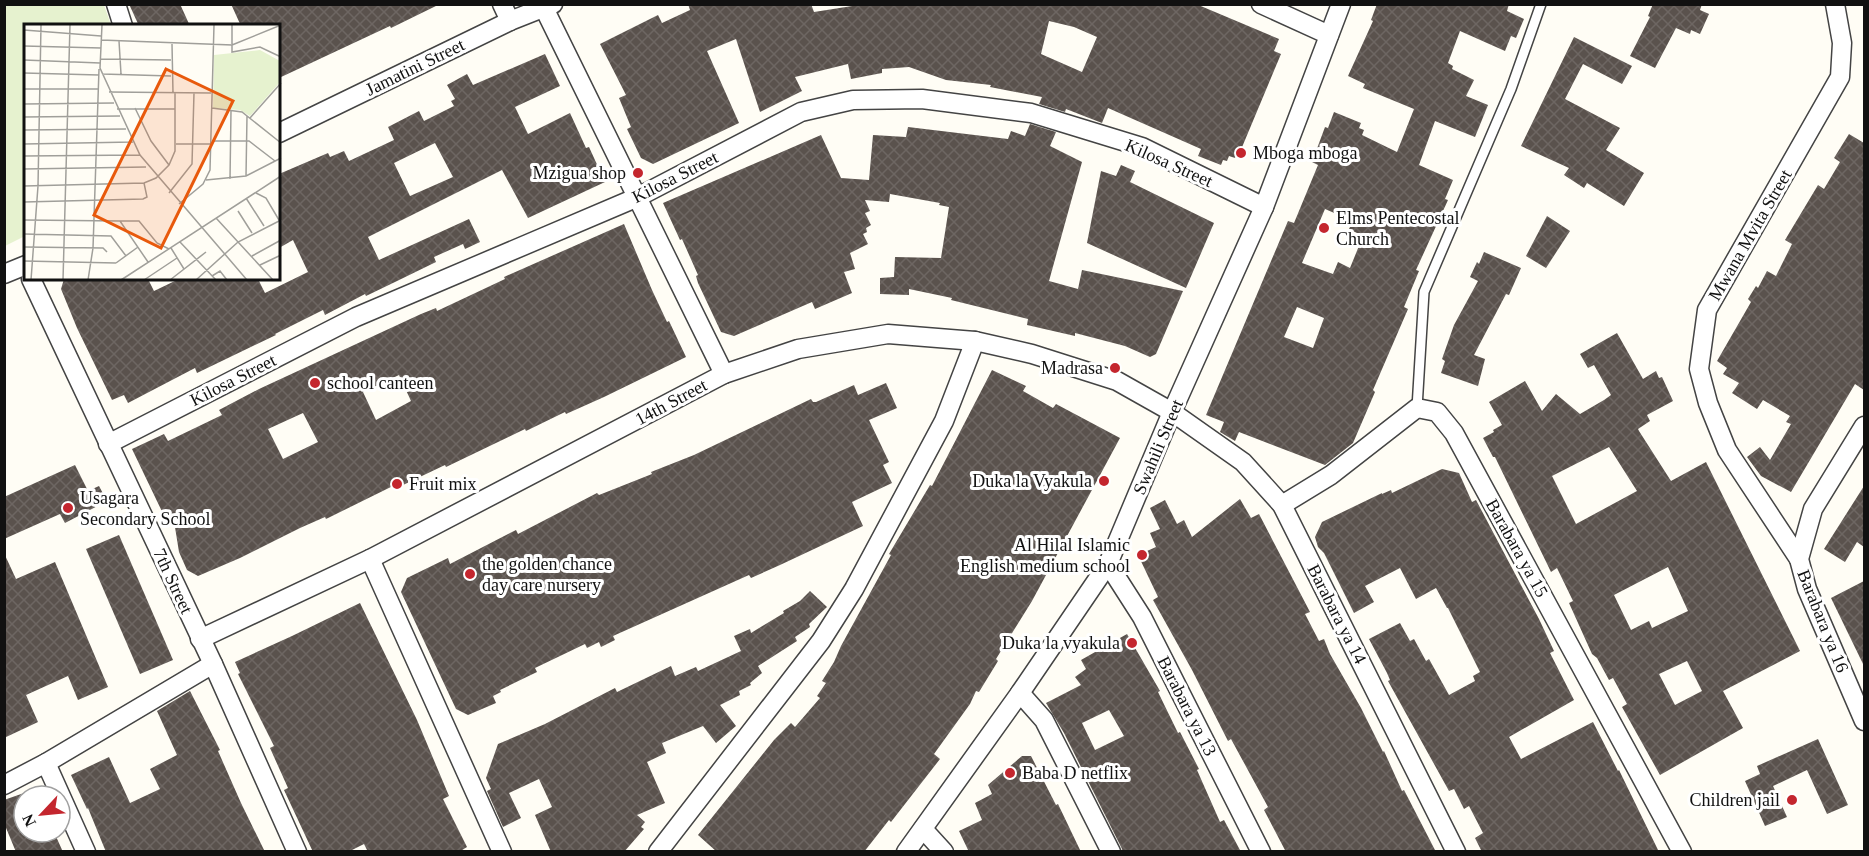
<svg xmlns="http://www.w3.org/2000/svg" width="1869" height="856" viewBox="0 0 1869 856" font-family="Georgia,serif">
  <defs>
    <pattern id="building-cross-hatch" width="8" height="8" patternUnits="userSpaceOnUse" patternTransform="scale(1.5)"><rect width="8" height="8" fill="#5a524d"/><path d="M0 0l8 8M0 8l8-8" fill="none" stroke="#6d6662"/></pattern>
  </defs>
  <rect width="100%" height="100%" fill="#fffdf5"/>
  <polygon fill="#e6f2cf" points="5,4 104,5 111,25 26,26 25,236 5,246"/>
  <g fill="url(#building-cross-hatch)" fill-rule="evenodd">
    <polygon points="129,4 180,4 190,26 139,26"/>
    <polygon points="231,4 440,4 391,28 390,26 279,78 279,26 241,26"/>
    <path d="M688,4H811L814,12L865,4H1196L1279,39L1274,51L1281,54L1240,152L1237,151L1235,158L1229,156L1227,161L1223,160L1221,165L1198,156L1201,149L1108,108L1102,123L1066,109L1065,112L1039,104L1042,97L990,87L991,85L946,80L909,67L882,69V73L851,79L848,64L795,77L802,91L760,112L736,39L707,51L739,123L653,164L641,158L627,129L631,127L619,98L626,95L600,44L658,15L662,23L690,10ZM1049,21L1074,27L1097,37L1082,72L1041,54Z"/>
    <path d="M1377,4H1509L1507,11L1524,19L1516,38L1511,36L1505,51L1460,31L1448,63L1453,66L1452,69L1474,80L1466,96L1488,105L1475,137L1435,121L1419,165L1453,180L1445,199L1448,200L1416,270L1419,271L1404,307L1408,309L1373,390L1375,392L1353,443L1325,465L1239,432L1235,441L1220,432L1224,422L1206,415L1288,221L1294,223L1318,165L1312,162L1325,127L1328,128L1334,112L1361,123L1359,128L1364,130L1362,135L1397,152L1414,109L1363,88L1365,84L1348,76L1373,21L1371,20ZM1325,209L1353,221L1349,229L1363,236L1350,268L1338,262L1333,274L1302,263ZM1297,307L1324,318L1313,348L1284,337Z"/>
    <polygon points="1653,4 1702,4 1700,10 1709,14 1700,34 1691,30 1690,34 1676,28 1655,68 1630,56 1650,17 1648,16"/>
    <polygon points="1574,37 1632,66 1622,84 1583,64 1565,99 1620,128 1606,150 1644,173 1624,206 1587,183 1584,188 1564,175 1569,168 1521,146"/>
    <path d="M545,54L560,86L515,107L528,134L570,113L586,148L589,147L605,182L528,218L502,170L368,237L379,260L469,219L480,242L465,249L463,244L434,257L436,262L395,282L366,296L365,294L325,315L323,310L275,334L276,335L197,373L195,368L128,403L124,395L112,400L77,328L61,289L64,279H148L154,291L179,279H258L265,293L308,272L293,240L279,248V174L328,153L330,157L344,151L349,161L394,140L388,127L419,111L424,121L454,106L451,101L455,99L447,85L467,74L473,85ZM435,143L453,177L410,196L394,163Z"/>
    <polygon points="1030,124 1056,132 1050,146 1082,162 1049,281 1078,289 1082,270 1183,291 1156,354 1150,357 1125,346 1075,333 1075,336 1027,325 1028,319 951,300 952,298 909,289 909,295 880,294 880,278 894,277 895,257 941,258 949,207 939,205 940,203 890,194 889,202 865,200 870,211 865,213 871,225 866,228 867,232 863,234 868,244 850,253 855,269 844,272 852,293 815,309 812,302 734,336 721,332 698,283 696,276 698,275 682,239 680,240 663,203 821,135 841,178 869,180 873,135 906,137 908,127 1008,139 1011,131 1025,136"/>
    <polygon points="1849,134 1864,143 1864,390 1855,384 1791,492 1761,476 1747,457 1760,447 1770,460 1791,424 1786,422 1790,416 1763,400 1757,409 1732,393 1739,383 1723,374 1727,368 1717,361 1751,302 1748,299 1756,286 1758,288 1767,271 1776,276 1792,244 1785,240 1818,185 1824,189 1840,162 1834,158"/>
    <polygon points="1121,165 1135,171 1130,182 1214,223 1186,288 1087,243 1101,171 1116,176"/>
    <polygon points="1547,216 1570,231 1546,268 1526,256"/>
    <path d="M624,224L652,290L667,322L669,321L686,357L604,397L566,414L565,412L526,431L525,429L446,467L445,465L403,485L401,482L326,519L325,517L300,528L240,558L198,576L187,570L179,552L174,521L168,524L132,449L164,434L168,441L222,415L219,410L259,389L421,314L436,308L437,311L505,279L504,277ZM399,375L411,401L376,420L363,392ZM303,413L318,442L283,459L268,429Z"/>
    <polygon points="1484,252 1521,268 1509,295 1506,294 1474,355 1485,359 1478,386 1441,373 1445,361 1442,359 1454,325 1478,281 1470,277 1477,262 1479,264"/>
    <path d="M1617,333L1643,379L1656,371L1659,378L1662,377L1673,401L1647,415L1650,421L1638,429L1639,431L1671,481L1706,462L1800,651L1723,691L1743,728L1660,775L1622,707L1627,704L1613,678L1609,680L1597,658L1592,654L1569,603L1573,601L1557,568L1551,572L1495,457H1493L1483,438L1494,432L1493,430L1502,425L1489,402L1525,381L1542,411L1556,394L1580,414L1604,400L1611,395L1594,365L1588,368L1580,354ZM1609,447L1637,491L1576,524L1552,476ZM1668,567L1688,611L1652,628L1649,621L1631,630L1614,595ZM1687,661L1702,691L1675,705L1659,674Z"/>
    <polygon points="992,370 1026,386 1023,391 1053,408 1056,404 1120,438 1032,601 996,659 998,661 979,692 976,691 970,704 934,754 940,759 891,822 889,820 864,852 717,852 698,835 774,740 791,723 795,727 820,698 817,696 826,683 822,681 834,662 841,646 891,555 889,554 930,485 932,486"/>
    <polygon points="886,383 897,408 869,420 889,462 883,465 892,483 852,502 863,526 780,565 751,578 749,575 613,636 615,640 601,647 599,642 587,648 585,644 535,668 537,672 500,690 501,692 493,696 496,703 468,715 456,709 401,592 407,578 448,558 450,564 516,530 518,534 597,493 599,495 652,474 651,472 694,455 811,399 813,402 816,402 854,385 858,395"/>
    <polygon points="75,465 88,491 99,486 107,501 65,523 60,514 4,539 4,497"/>
    <polygon points="1442,469 1459,473 1472,502 1476,500 1539,619 1554,651 1550,653 1574,700 1509,737 1521,759 1593,722 1618,771 1619,770 1659,852 1482,852 1475,838 1483,833 1469,806 1464,809 1454,789 1449,791 1388,681 1390,680 1387,673 1369,639 1400,623 1410,641 1414,639 1426,661 1429,659 1449,695 1475,681 1473,676 1480,672 1448,608 1447,608 1436,588 1416,599 1400,568 1365,586 1374,602 1354,613 1324,553 1318,547 1315,537 1322,522 1382,493 1382,494 1391,490 1392,493"/>
    <polygon points="1864,486 1864,547 1857,542 1845,562 1824,549"/>
    <polygon points="1240,499 1251,518 1259,514 1310,612 1305,614 1319,641 1324,639 1330,654 1361,708 1383,752 1384,751 1402,791 1404,790 1436,852 1286,852 1264,810 1268,807 1231,739 1228,741 1192,670 1153,600 1158,597 1138,555 1156,547 1150,533 1160,529 1150,508 1165,500 1177,524 1184,520 1192,537"/>
    <polygon points="119,535 173,660 140,674 86,549"/>
    <polygon points="4,553 16,579 55,562 108,687 78,700 68,676 26,695 38,722 4,738"/>
    <polygon points="1864,581 1864,666 1831,598"/>
    <polygon points="810,591 827,607 809,624 810,627 795,637 797,641 758,666 762,673 750,683 751,685 739,691 740,695 720,705 736,726 716,743 703,726 662,743 666,753 647,762 665,803 637,815 645,822 641,827 644,829 624,852 551,852 535,815 552,807 539,779 509,793 521,818 503,827 487,791 491,789 486,778 498,744 545,724 615,688 617,692 671,666 675,676 696,667 698,671 741,651 734,636 750,629 751,633 784,613 783,611 800,601"/>
    <polygon points="360,603 417,720 449,796 443,799 467,847 459,852 368,852 364,844 348,852 313,852 284,790 288,788 270,748 274,746 238,674 240,673 235,662 292,636"/>
    <path d="M1127,634L1160,691L1158,692L1178,733L1180,732L1199,769L1197,770L1220,822L1224,820L1241,852H1123L1122,849L1064,733L1046,703L1081,685L1075,677L1086,669L1081,660ZM1109,710L1124,736L1095,750L1082,723Z"/>
    <polygon points="190,691 220,750 218,751 241,803 265,852 106,852 88,808 87,809 71,775 109,757 130,803 160,789 150,769 177,755 157,711"/>
    <polygon points="1818,739 1848,805 1827,814 1807,770 1773,786 1787,817 1765,826 1745,781 1760,774 1757,766"/>
    <polygon points="1022,756 1031,756 1056,805 1058,804 1081,852 969,852 959,831 982,820 975,803 992,794 988,785"/>
    <polygon points="24,793 24,832 54,832 63,852 16,852 4,823 4,800"/>
  </g>
  <g fill="none" stroke-linecap="round" stroke-linejoin="round">
    <defs>
      <polyline id="lane" points="1417,408 1424,292 1511,89 1541,4"/>
      <g id="street">
        <polyline points="116,4 123,26"/>
        <polyline points="502,4 510,21"/>
        <polyline points="1261,4 1329,35"/>
        <polyline points="544,8 724,374"/>
        <polyline points="279,133 510,21 553,4"/>
        <polyline points="4,274 26,265"/>
        <polyline points="31,279 213,664 297,852"/>
        <polyline points="1864,426 1813,509 1799,559 1807,589 1864,721"/>
        <polyline points="108,444 356,317 638,197 801,112 853,100 922,99 1031,113 1142,147 1264,207"/>
        <polyline points="1282,505 1331,475 1417,408 1437,412 1454,433 1682,852"/>
        <polyline points="370,559 502,852"/>
        <polyline points="1799,559 1727,450 1708,403 1699,369 1707,310 1840,77 1842,43 1835,4"/>
        <polyline points="1108,564 1142,617 1261,852"/>
        <polyline points="200,639 370,559 724,374 798,349 888,334 975,341 1032,354 1117,381 1172,412 1243,462 1282,505 1456,852"/>
        <polyline points="1020,693 1044,720 1111,852"/>
        <polyline points="46,763 86,852"/>
        <polyline points="4,785 46,763 213,664"/>
        <polyline points="923,829 944,852"/>
        <polyline points="658,852 821,641 854,589 944,421 975,341"/>
        <polyline points="906,852 1020,693 1108,564 1172,412 1264,207 1341,4"/>
      </g>
    </defs>
    <use href="#lane" stroke="#444" stroke-width="12"/>
    <use href="#street" stroke="#444" stroke-width="21"/>
    <use href="#lane" stroke="#fff" stroke-width="9"/>
    <use href="#street" stroke="#fff" stroke-width="18"/>
  </g>
  <g fill="#c4262e" stroke="#fff" stroke-width="2">
    <circle cx="1241" cy="153" r="6"/>
    <circle cx="638" cy="173" r="6"/>
    <circle cx="1324" cy="228" r="6"/>
    <circle cx="1115" cy="368" r="6"/>
    <circle cx="315" cy="383" r="6"/>
    <circle cx="1104" cy="481" r="6"/>
    <circle cx="397" cy="484" r="6"/>
    <circle cx="68" cy="508" r="6"/>
    <circle cx="1142" cy="555" r="6"/>
    <circle cx="470" cy="574" r="6"/>
    <circle cx="1132" cy="643" r="6"/>
    <circle cx="1010" cy="773" r="6"/>
    <circle cx="1792" cy="800" r="6"/>
  </g>
  <g text-anchor="middle" stroke-width="6" stroke-linejoin="round" paint-order="stroke">
    <g font-size="18" fill="#111" stroke="#fff">
      <text transform="translate(415 67) rotate(-26)" y="6">Jamatini Street</text>
      <text transform="translate(1169 163) rotate(24)" y="6">Kilosa Street</text>
      <text transform="translate(675 177) rotate(-27)" y="6">Kilosa Street</text>
      <text transform="translate(1750 235) rotate(-60)" y="6">Mwana Mvita Street</text>
      <text transform="translate(233 380) rotate(-27)" y="6">Kilosa Street</text>
      <text transform="translate(671 402) rotate(-28)" y="6">14th Street</text>
      <text transform="translate(1158 447) rotate(-67)" y="6">Swahili Street</text>
      <text transform="translate(1517 548) rotate(61)" y="6">Barabara ya 15</text>
      <text transform="translate(173 581) rotate(65)" y="6">7th Street</text>
      <text transform="translate(1337 614) rotate(63)" y="6">Barabara ya 14</text>
      <text transform="translate(1823 621) rotate(68)" y="6">Barabara ya 16</text>
      <text transform="translate(1187 706) rotate(63)" y="6">Barabara ya 13</text>
    </g>
    <g font-size="18" fill="#111" stroke="#fff" text-anchor="start">
      <text x="1253" y="159">Mboga mboga</text>
      <text x="626" y="179" text-anchor="end">Mzigua shop</text>
      <text x="1336" y="224">Elms Pentecostal<tspan x="1336" dy="21">Church</tspan></text>
      <text x="1103" y="374" text-anchor="end">Madrasa</text>
      <text x="327" y="389">school canteen</text>
      <text x="1092" y="487" text-anchor="end">Duka la Vyakula</text>
      <text x="409" y="490">Fruit mix</text>
      <text x="80" y="504">Usagara<tspan x="80" dy="21">Secondary School</tspan></text>
      <text x="1130" y="551" text-anchor="end">Al Hilal Islamic<tspan x="1130" dy="21">English medium school</tspan></text>
      <text x="482" y="570">the golden chance<tspan x="482" dy="21">day care nursery</tspan></text>
      <text x="1120" y="649" text-anchor="end">Duka la vyakula</text>
      <text x="1022" y="779">Baba D netflix</text>
      <text x="1780" y="806" text-anchor="end">Children jail</text>
    </g>
  </g>
  <g transform="translate(24 24)">
    <rect width="256" height="256" fill="#fffdf5"/>
    <path d="M236,26L256,37V58L226,92L216,86L189,84L190,31Z" fill="#e6f2cf"/>
    <path fill="none" stroke="#a09f9a" stroke-width="1.5" d="M78,1L76,44L116,131L223,256M208,1V20M0,6L77,12M77,16L208,21V28L236,23L257,33M95,17L97,50M148,20L149,69M208,21L257,1M0,22L77,24M77,35L147,36M0,36L76,39M0,49L75,51M78,50L147,52M0,65H74M85,68L187,69M0,80L90,79M111,84L127,117L145,141M188,84L218,88L257,119M93,85H151M0,93L96,92M226,94L257,59M0,106L102,105M188,117H225L251,137M0,120L109,118M152,120H188M0,132L116,131M0,145L122,143M222,152L223,92M206,155L207,87M182,156L222,152L257,134M0,162L120,159L132,154L145,141L151,127V69M145,169L168,140L170,69M232,169L242,174L255,196M222,174L240,202M0,178L119,175L123,173L120,159M155,180L179,160L186,146L190,1M214,187L228,209M192,194L249,256M0,196L96,197L124,238M96,197H115L133,219L145,225M0,210L87,212L102,232M156,218L192,256M0,223L79,224L83,228M147,224L160,245M228,232L257,216M0,237L92,239M92,239L114,223M236,241L257,231M188,252L196,247L203,256M7,256L14,162L17,1M39,256L46,1M64,256L69,224L75,45M97,256L257,152M120,256L153,234M146,256L182,228M172,256L214,218L257,196"/>
    <path fill="#e8590c" fill-opacity="0.15" stroke="#e8590c" stroke-width="3" d="M142,45L209,77L137,224L70,191Z"/>
    <rect width="256" height="256" fill="none" stroke="#111" stroke-width="3"/>
  </g>
  <rect width="1869" height="856" fill="none" stroke="#111111" stroke-width="12"/>
  <g transform="translate(42 814) rotate(244)"><circle r="28" fill="#ffffff" stroke="#a0a0a0" stroke-width="1.5"/>
  <path d="M0-4.5L10 22L0 15L-10 22Z" fill="#c4262e"/>
  <text y="-9" font-size="16" font-weight="bold" text-anchor="middle" fill="#111111">N</text>
  </g>
</svg>
